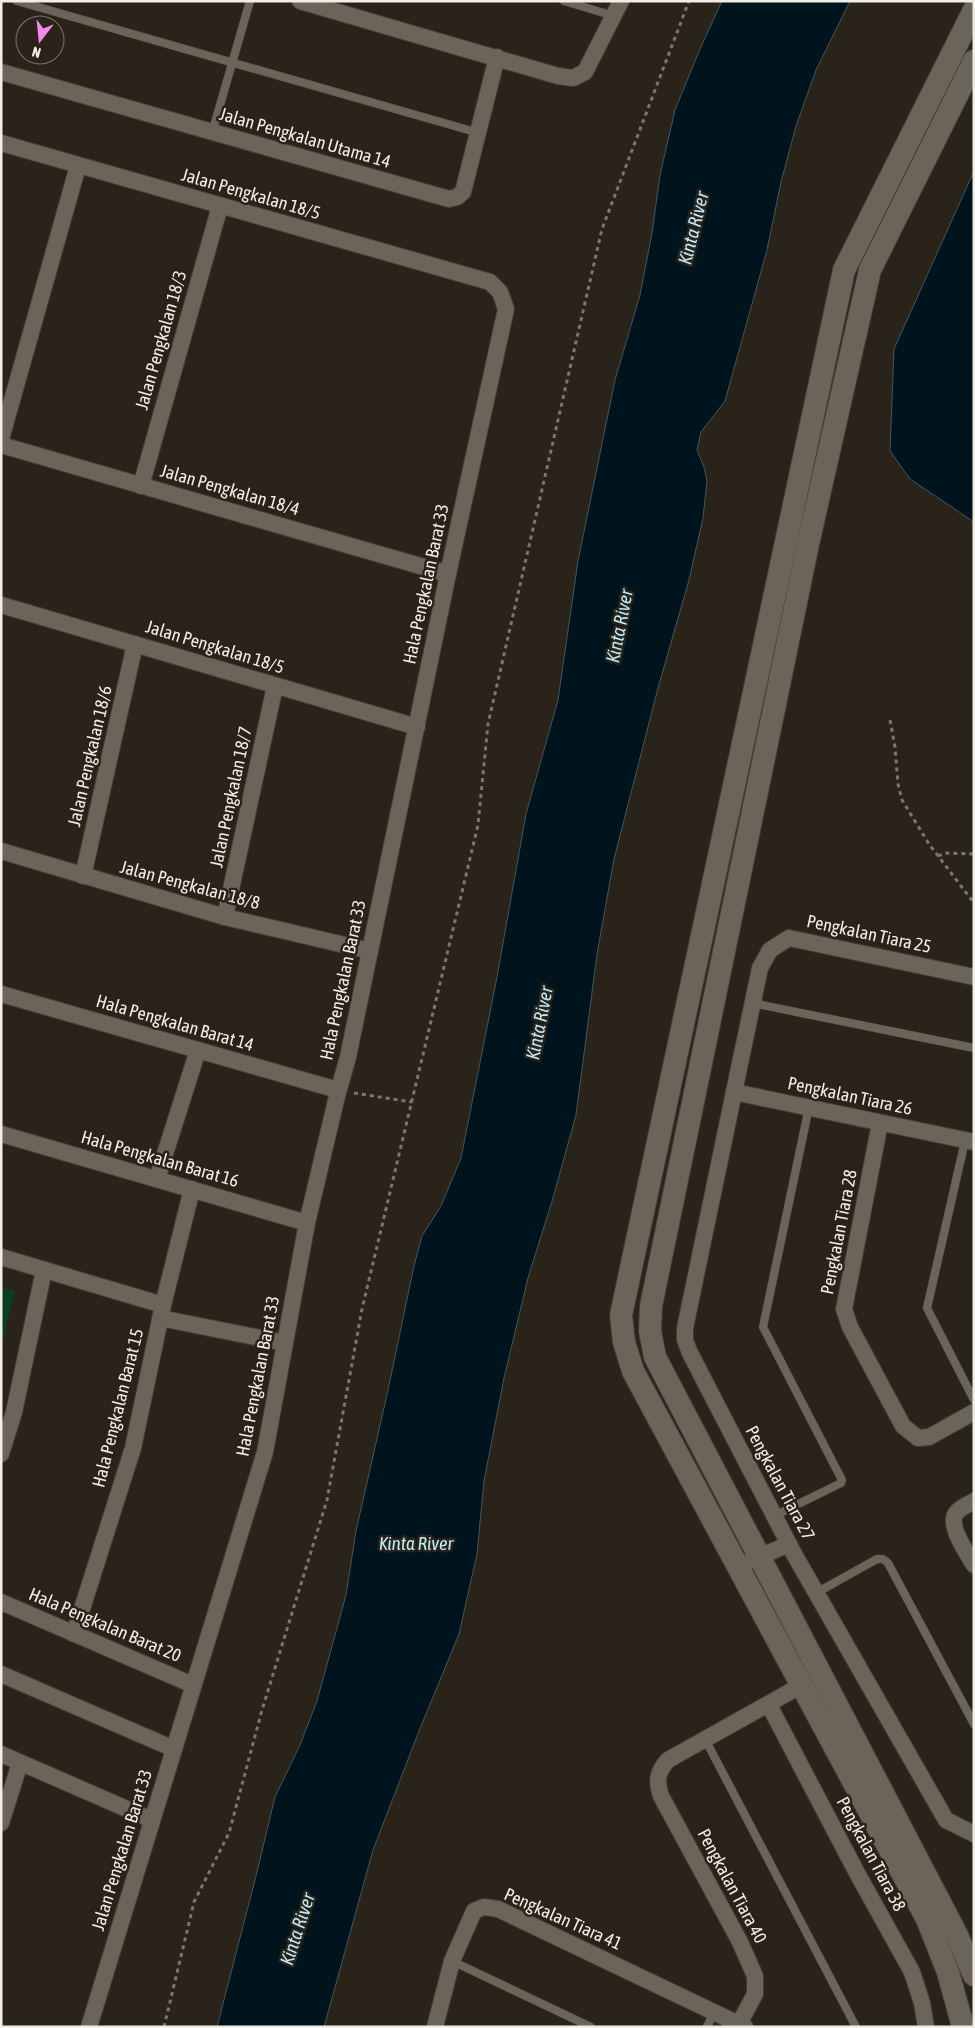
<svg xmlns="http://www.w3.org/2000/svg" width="975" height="2028" viewBox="0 0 975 2028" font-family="'Asap Condensed',sans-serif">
  <rect width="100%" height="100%" fill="#292319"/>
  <polygon fill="#093f1f" points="1,1287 15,1291 1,1348"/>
  <g fill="#00141e" stroke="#48555a">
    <polygon points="722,1 850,1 816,70 796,126 781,182 767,250 725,401 701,432 697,450 704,467 707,481 703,518 689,580 658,688 614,859 597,954 576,1115 553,1198 528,1278 504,1378 484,1481 477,1554 459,1634 419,1731 373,1850 324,2027 217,2027 256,1876 275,1797 300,1745 317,1701 346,1595 356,1531 388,1390 414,1266 422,1236 441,1206 461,1158 497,977 526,814 558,700 578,561 615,380 640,295 652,233 660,175 675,110 700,49"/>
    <polygon points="974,171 974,522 910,479 890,451 894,349"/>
  </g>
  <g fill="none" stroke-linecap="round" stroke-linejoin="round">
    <defs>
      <g id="lane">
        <polyline points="17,1 479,133"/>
        <polyline points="564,1 614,16"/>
        <polyline points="212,133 250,1"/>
        <polyline points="752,1003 974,1048"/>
        <polyline points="965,1141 927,1308 974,1400"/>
        <polyline points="774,1516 841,1483 842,1480 763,1327 809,1107"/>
        <polyline points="816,1593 877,1559 883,1559 888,1563 974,1724"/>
        <polyline points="705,1739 856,2027"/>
        <polyline points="452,1961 591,2027"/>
        <polyline points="707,2027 714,2012"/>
      </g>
      <g id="street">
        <polyline points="300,1 558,76 573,78 585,72 621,1"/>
        <polyline points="1,72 449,199 457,197 463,192 497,57"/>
        <polyline points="1,143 490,282 500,292 506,309 448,574 348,1057 337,1096 307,1223 265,1452 89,2027"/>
        <polyline points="1,439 78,166"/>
        <polyline points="1,445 448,574"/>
        <polyline points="141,486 220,206"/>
        <polyline points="1,605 417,727"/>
        <polyline points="1,851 225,917 370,951"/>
        <polyline points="83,876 135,644"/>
        <polyline points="225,917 275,686"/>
        <polyline points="1,994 338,1090"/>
        <polyline points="734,1092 760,968 770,950 789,938 974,977"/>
        <polyline points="880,1123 844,1309 850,1327 903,1426 918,1438 929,1437 974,1412"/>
        <polyline points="1,1134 307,1223"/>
        <polyline points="974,1142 734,1092 685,1328 685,1340 690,1353 794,1554 946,1820 974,1834"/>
        <polyline points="157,1179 198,1050"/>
        <polyline points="1,1257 163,1305"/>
        <polyline points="160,1318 285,1343"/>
        <polyline points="1,1454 14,1412 44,1270"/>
        <path d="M974,1501C969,1504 961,1507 957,1512C946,1524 967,1553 974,1565"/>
        <polyline points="750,1561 789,1544"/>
        <polyline points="1,1602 193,1685"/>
        <polyline points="74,1634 133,1448 163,1305 192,1189"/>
        <polyline points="1,1674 174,1749"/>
        <polyline points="769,1705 857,1873 912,1972 922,2003 926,2027"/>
        <polyline points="1,1754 152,1820"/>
        <polyline points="1,1823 20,1763"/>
        <path d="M739,2024L755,1994V1976L740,1942L661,1796C656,1781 657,1772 668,1760L802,1685"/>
        <polyline points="435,2027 452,1961 474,1911 484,1907 498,1909 745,2027"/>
      </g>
      <g id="secondary">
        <polyline points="974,61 870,270 808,544 651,1306 650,1331 655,1357 956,1933 974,1975"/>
        <polyline points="963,2027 948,1972 927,1919 633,1371 624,1342 621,1315 844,270 974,10"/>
      </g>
    </defs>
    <use href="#lane" stroke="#423e37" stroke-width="9"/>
    <use href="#street" stroke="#423e37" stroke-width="18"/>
    <use href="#secondary" stroke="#423e37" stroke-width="24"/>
    <g stroke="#7b766e" stroke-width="3" stroke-dasharray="4 4" stroke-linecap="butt">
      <polyline points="890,720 895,747 898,784 902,800 929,844 974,903"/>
      <polyline points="938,856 945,853 974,854"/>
      <polyline points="354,1093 412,1102"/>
      <polyline points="164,2027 194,1902 229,1833 262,1710 327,1500 362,1309 478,825 488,724 602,229 689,1"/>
    </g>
    <use href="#lane" stroke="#6a6459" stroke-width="8"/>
    <use href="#street" stroke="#6a6459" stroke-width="16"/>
    <use href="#secondary" stroke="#6a6459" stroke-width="22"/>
  </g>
  <g text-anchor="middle" stroke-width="5" stroke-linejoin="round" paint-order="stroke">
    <g font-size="18" fill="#f1ede7" stroke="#292319">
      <text transform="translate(305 138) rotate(16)" y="6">Jalan Pengkalan Utama 14</text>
      <text transform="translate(251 194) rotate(16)" y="6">Jalan Pengkalan 18/5</text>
      <text transform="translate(161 340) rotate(-74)" y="6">Jalan Pengkalan 18/3</text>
      <text transform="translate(230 490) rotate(16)" y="6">Jalan Pengkalan 18/4</text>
      <text transform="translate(426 584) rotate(-78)" y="6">Hala Pengkalan Barat 33</text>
      <text transform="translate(215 647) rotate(17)" y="6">Jalan Pengkalan 18/5</text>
      <text transform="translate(90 756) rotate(-77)" y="6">Jalan Pengkalan 18/6</text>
      <text transform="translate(231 797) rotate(-78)" y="6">Jalan Pengkalan 18/7</text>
      <text transform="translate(190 885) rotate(15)" y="6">Jalan Pengkalan 18/8</text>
      <text transform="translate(869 934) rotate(12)" y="6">Pengkalan Tiara 25</text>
      <text transform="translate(343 980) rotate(-78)" y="6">Hala Pengkalan Barat 33</text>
      <text transform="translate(175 1023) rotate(16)" y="6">Hala Pengkalan Barat 14</text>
      <text transform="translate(850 1096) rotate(12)" y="6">Pengkalan Tiara 26</text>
      <text transform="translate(160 1159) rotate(16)" y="6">Hala Pengkalan Barat 16</text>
      <text transform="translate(839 1232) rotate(-79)" y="6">Pengkalan Tiara 28</text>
      <text transform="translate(258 1376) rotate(-79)" y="6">Hala Pengkalan Barat 33</text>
      <text transform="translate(118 1408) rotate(-76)" y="6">Hala Pengkalan Barat 15</text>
      <text transform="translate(780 1483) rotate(62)" y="6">Pengkalan Tiara 27</text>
      <text transform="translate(105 1625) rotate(23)" y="6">Hala Pengkalan Barat 20</text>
      <text transform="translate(122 1850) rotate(-73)" y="6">Jalan Pengkalan Barat 33</text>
      <text transform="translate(871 1854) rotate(62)" y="6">Pengkalan Tiara 38</text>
      <text transform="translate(732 1886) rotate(62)" y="6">Pengkalan Tiara 40</text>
      <text transform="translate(563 1919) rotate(24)" y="6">Pengkalan Tiara 41</text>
    </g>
    <g font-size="19" font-style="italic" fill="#bfeafc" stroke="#292319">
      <text transform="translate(693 228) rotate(-76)" y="7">Kinta River</text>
      <text transform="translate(619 626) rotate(-79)" y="7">Kinta River</text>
      <text transform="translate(539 1023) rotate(-79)" y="7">Kinta River</text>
      <text x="416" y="1550">Kinta River</text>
      <text transform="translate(297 1929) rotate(-72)" y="7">Kinta River</text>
    </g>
  </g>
  <rect width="975" height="2028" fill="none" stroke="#f1ede7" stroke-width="5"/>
  <g transform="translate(40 40) rotate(196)"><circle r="24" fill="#292319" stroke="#79746b"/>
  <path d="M0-4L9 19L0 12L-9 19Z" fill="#f689ed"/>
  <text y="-8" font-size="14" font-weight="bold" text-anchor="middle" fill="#f1ede7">N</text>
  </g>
</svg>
